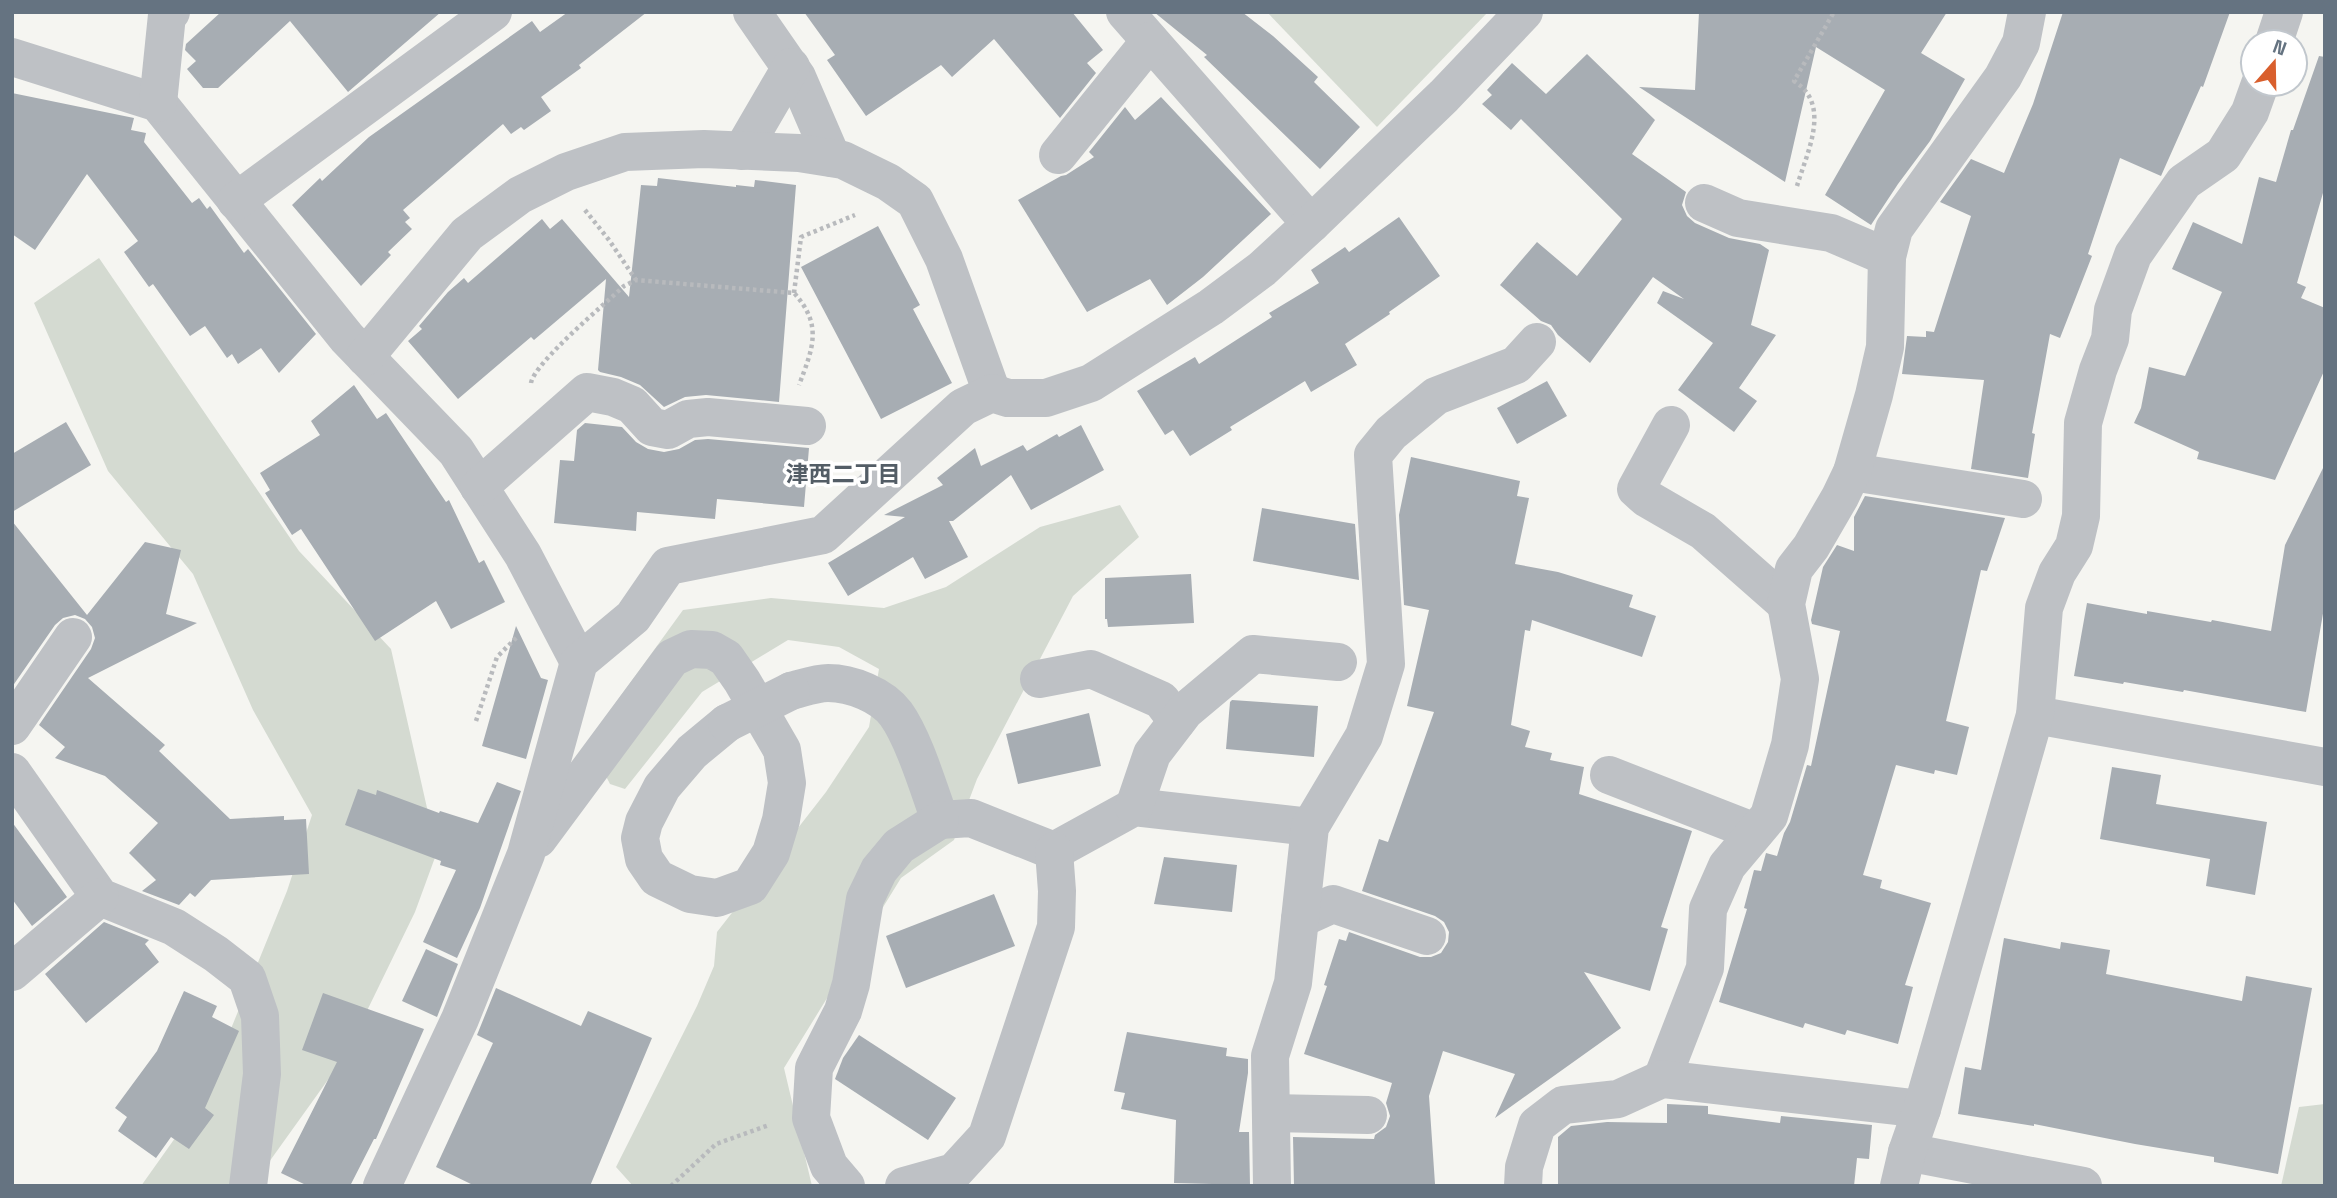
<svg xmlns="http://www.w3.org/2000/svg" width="2337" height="1198" viewBox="0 0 2337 1198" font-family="'Space Grotesk','Noto Sans JP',sans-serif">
  <rect width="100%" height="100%" fill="#f5f5f1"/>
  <g fill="#d4dad1">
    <polygon points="1267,12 1488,12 1377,127"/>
    <polygon points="99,258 299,551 391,649 437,852 415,912 345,1056 259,1176 224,1186 141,1186 202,1100 287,891 312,815 253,710 193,574 108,471 34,303"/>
    <polygon points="1120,505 1139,537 1073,596 977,779 954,840 901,878 784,1068 812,1186 633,1186 616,1167 697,1006 714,966 717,932 826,792 869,727 879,669 839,647 788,640 702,692 625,789 610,784 588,741 683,610 771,598 884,608 946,587 1040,527"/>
    <polygon points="2325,1104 2325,1186 2281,1186 2299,1107"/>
  </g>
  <g fill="#a7adb3">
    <polygon points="221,12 441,12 348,92 290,21 218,88 203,88 187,69 196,61 185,50 186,44"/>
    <polygon points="568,12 647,12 579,65 581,68 541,97 551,111 524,130 521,127 511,134 503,124 403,210 410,218 405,222 412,229 388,252 391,255 361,286 292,205 320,178 322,181 369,137 532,21 540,32"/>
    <polygon points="804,12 1072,12 1103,50 1087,63 1096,73 1060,118 994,39 952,77 941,65 866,116 827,60 835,55"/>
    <polygon points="1154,12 1242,12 1273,36 1318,77 1314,82 1360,127 1320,169 1204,57 1207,55"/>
    <polygon points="1699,12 1947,12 1921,53 1965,79 1930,141 1898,184 1871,225 1825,195 1885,90 1816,47 1785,182 1639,87 1695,90"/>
    <polygon points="2063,12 2230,12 2203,87 2201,86 2161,176 2120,158 2088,254 2092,256 2060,338 2050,334 2032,433 2035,434 2028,478 1971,469 1984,380 1902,374 1907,336 1926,337 1926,331 1934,332 1971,216 1940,202 1971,159 2004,173 2033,104"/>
    <polygon points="1587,54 1655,120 1632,154 1686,192 1682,205 1687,216 1695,223 1729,238 1760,244 1769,250 1751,325 1776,335 1739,388 1757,401 1734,432 1678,390 1713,343 1657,303 1663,291 1684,299 1653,277 1590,363 1558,335 1551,325 1541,321 1500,285 1537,242 1577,276 1622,219 1521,119 1511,130 1482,104 1492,95 1487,90 1512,63 1546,94"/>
    <polygon points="2319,56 2325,57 2325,186 2297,283 2306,287 2301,298 2325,308 2325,369 2275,480 2197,459 2199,452 2134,423 2141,408 2149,367 2185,376 2222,292 2172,269 2193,222 2242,244 2259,177 2276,182 2291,130 2293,130"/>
    <polygon points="12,93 134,118 131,130 146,133 144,142 192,203 199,198 207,209 210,206 244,253 248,249 316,334 279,373 261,348 238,364 232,354 227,358 205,326 190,336 153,284 149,287 124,252 138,241 87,174 35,250 12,234"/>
    <polygon points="1161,97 1271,214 1203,277 1167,305 1150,279 1087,312 1018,200 1061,176 1066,175 1094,157 1089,152 1125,107 1135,120"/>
    <polygon points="658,178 736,187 736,185 754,187 755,180 796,185 779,402 706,395 685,397 664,407 640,385 621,377 600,372 598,370 606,279 534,340 531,337 458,399 408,341 422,329 419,326 448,292 464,278 468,283 542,219 550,229 562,219 629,297 641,185 657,186"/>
    <polygon points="1399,217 1440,276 1389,312 1390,314 1345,344 1357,365 1311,392 1305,381 1230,427 1232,430 1190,456 1173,430 1165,435 1137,391 1195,357 1199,364 1272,317 1269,313 1319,283 1311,270 1345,247 1349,252"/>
    <polygon points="878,226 920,305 913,309 952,383 881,419 801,267"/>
    <polygon points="1547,381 1567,416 1517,444 1497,408"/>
    <polygon points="354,385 377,419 386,413 446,502 449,500 479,563 484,560 505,602 451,629 436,601 375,641 301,529 292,535 265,493 270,490 260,473 320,435 311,421"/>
    <polygon points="66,422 91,465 12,512 12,454"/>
    <polygon points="585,423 622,427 636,442 648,449 664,452 679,449 695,440 708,439 809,448 804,507 717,499 715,519 637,512 636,531 554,523 560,460 574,461 577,430"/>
    <polygon points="1081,425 1104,470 1031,510 1011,475 953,521 949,521 968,557 925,579 913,557 848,596 828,563 905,517 884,515 943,485 937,478 975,448 981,466 1023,445 1027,451 1057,434 1059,437"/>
    <polygon points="1411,457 1520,481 1517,496 1529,498 1515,564 1558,572 1633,595 1629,607 1656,616 1642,657 1532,620 1530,631 1525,630 1511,725 1530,731 1525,747 1552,753 1550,760 1584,767 1579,794 1692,831 1661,927 1668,929 1650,991 1584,972 1621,1028 1495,1118 1515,1074 1443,1051 1429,1096 1435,1184 1294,1186 1293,1137 1374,1139 1375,1135 1386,1127 1390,1116 1386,1103 1392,1083 1304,1054 1327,986 1324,985 1339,939 1346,941 1349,932 1420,957 1431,957 1441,953 1448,942 1449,932 1444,922 1435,916 1362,891 1379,839 1388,842 1434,712 1407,706 1429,610 1404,605 1399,515"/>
    <polygon points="2325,464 2325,602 2306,712 2184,690 2183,692 2124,682 2123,684 2074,676 2087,603 2147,614 2147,611 2211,622 2212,620 2271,631 2285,545"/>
    <polygon points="1865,496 2005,518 1987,571 1981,570 1946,721 1969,727 1957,775 1935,770 1934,774 1896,765 1863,875 1882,880 1880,888 1931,903 1905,985 1913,987 1898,1044 1847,1030 1845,1035 1805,1023 1803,1028 1719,1002 1747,909 1744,908 1754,870 1761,871 1766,853 1777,856 1784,833 1790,822 1807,765 1811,766 1840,631 1812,624 1811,620 1823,567 1837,545 1854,551 1854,517"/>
    <polygon points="1262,508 1355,524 1359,580 1253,561"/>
    <polygon points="12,521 87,615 145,542 181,550 166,614 197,623 88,678 165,745 159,751 230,819 284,816 284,820 306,819 309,874 211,880 195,897 190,893 179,905 142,891 156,880 129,853 158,823 105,776 55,758 65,747 39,725 91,649 95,638 92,627 85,619 75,615 63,618 55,625 12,687"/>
    <polygon points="1191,574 1194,623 1108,627 1107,619 1105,619 1105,578"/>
    <polygon points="516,626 541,678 548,680 526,759 482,746"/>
    <polygon points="1232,700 1318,706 1314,757 1226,749 1230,702"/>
    <polygon points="1089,713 1101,766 1018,784 1006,734"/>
    <polygon points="2112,767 2161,775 2156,804 2267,822 2255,895 2206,886 2210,859 2100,839"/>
    <polygon points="497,782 521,791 480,908 457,958 423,942 456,870 440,865 441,861 345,825 358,789 376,795 377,790 439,813 440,811 478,823"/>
    <polygon points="12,822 67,897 32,926 12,899"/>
    <polygon points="1164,857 1237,865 1232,912 1154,904"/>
    <polygon points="994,894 1015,946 906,988 886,936"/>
    <polygon points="104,922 149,940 145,944 159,962 86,1023 45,974"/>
    <polygon points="2004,938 2060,949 2061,942 2110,950 2106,974 2242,1001 2246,976 2312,988 2278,1174 2214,1162 2214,1157 2135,1144 2034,1124 2034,1126 1958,1114 1965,1067 1981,1070"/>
    <polygon points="426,949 458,964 437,1017 402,1001"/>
    <polygon points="496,988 581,1026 588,1011 652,1038 590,1186 475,1186 436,1167 493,1043 477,1035"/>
    <polygon points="184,991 217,1006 212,1017 239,1031 205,1108 214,1115 189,1149 171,1137 156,1158 118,1131 127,1117 115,1108 157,1051"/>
    <polygon points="323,993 424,1029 376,1139 374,1139 350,1186 308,1186 281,1173 337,1062 302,1050"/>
    <polygon points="1127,1032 1227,1048 1226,1056 1248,1059 1248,1073 1239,1132 1249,1132 1250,1185 1174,1183 1176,1120 1121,1109 1125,1093 1114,1091"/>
    <polygon points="859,1035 956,1098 928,1140 835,1079 843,1058"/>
    <polygon points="1667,1104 1708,1106 1708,1114 1780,1123 1781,1116 1872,1125 1869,1159 1857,1158 1854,1186 1558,1186 1558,1137 1571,1126 1607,1122 1667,1123"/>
  </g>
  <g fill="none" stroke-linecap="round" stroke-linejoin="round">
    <g stroke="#b8babd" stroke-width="4.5" stroke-dasharray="3.5 3.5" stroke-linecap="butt">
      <path d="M1797,186C1807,152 1832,105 1794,81L1834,12"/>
      <polyline points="585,210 609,240 636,280"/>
      <polyline points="794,293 801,237 855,215"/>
      <path d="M531,383C534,363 606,303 624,286L636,280L794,293C823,325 813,348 799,385"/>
      <polyline points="476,721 497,657 518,636"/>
      <polyline points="671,1186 716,1144 769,1125"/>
    </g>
    <g stroke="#bec1c5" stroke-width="38">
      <polyline points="752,12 797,77 832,158"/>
      <polyline points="1125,12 1311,224"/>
      <polyline points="2274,42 2284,12"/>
      <polyline points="12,57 158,103 347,338 456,451 523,555 579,662"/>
      <polyline points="158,103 167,15 171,12"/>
      <polyline points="742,151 791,67"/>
      <polyline points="1058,155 1150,41"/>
      <polyline points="236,201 493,12"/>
      <polyline points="1704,203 1738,218 1831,233 1887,257"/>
      <polyline points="365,357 467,234 520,195 566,172 625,152 704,149 799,153 843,160 888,182 915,201 944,259 992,393"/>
      <polyline points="1671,425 1636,489 1646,498 1703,531 1786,604"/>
      <polyline points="1852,472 2023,499"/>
      <polyline points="479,487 587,392 613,397 632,405 652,427 668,430 688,419 708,417 807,426"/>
      <polyline points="1039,679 1091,669 1161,700 1177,721"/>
      <path d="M791,691C803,688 816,683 828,683C851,683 882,695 896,714C914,739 929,790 940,820L971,818L1054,851L1134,807L1310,827"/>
      <polyline points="2035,715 2325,767"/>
      <polyline points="12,726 73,637"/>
      <polyline points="12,772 100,897 174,927 216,954 247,978 260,1016 262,1074 248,1186"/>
      <polyline points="1609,775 1755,832"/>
      <polyline points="1134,807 1152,754 1185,711 1253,654 1338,662"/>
      <polyline points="538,839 672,658 691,649 712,650 726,658 742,681 782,750 787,783 781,820 771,853 750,886 717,898 690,894 657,878 644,859 640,838 644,822 662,787 692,752 727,723"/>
      <polyline points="1300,919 1333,904 1427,936"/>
      <polyline points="12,972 100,897"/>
      <polyline points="1662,1079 1705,968 1708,909 1727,866 1769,816 1790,745 1800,679 1786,604 1794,569 1811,547 1840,497 1852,472 1874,395 1885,347 1887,257 1894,229 2003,77 2021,43 2027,12"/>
      <polyline points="1271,1113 1368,1115"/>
      <polyline points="1907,1152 2083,1186"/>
      <polyline points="382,1186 460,1019 526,854 579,662 633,617 668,566 823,535 963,407 992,393 1008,398 1046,398 1091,383 1211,307 1262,269 1311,224 1444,96 1524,12"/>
      <polyline points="846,1186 829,1166 811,1118 814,1068 843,1011 851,984 865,899 879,870 899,846 940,820"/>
      <polyline points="904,1186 954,1172 987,1136 1056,927 1057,891 1054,851"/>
      <polyline points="1272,1186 1270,1056 1293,983 1310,827 1364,736 1386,664 1373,455 1391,433 1436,396 1516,365 1537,342"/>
      <polyline points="1523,1186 1524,1167 1537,1125 1563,1105 1618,1099 1662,1079 1922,1109"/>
      <polyline points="1899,1186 1907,1152 1922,1109 2035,715 2044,608 2057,573 2074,546 2081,516 2083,423 2098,370 2110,339 2113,310 2133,255 2184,182 2223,155 2250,112 2260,84"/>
    </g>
    <polyline stroke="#bec1c5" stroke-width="38" points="727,723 791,691"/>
  </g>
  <g text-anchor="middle" stroke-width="7" stroke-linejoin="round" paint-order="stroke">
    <g font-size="23" font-weight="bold" fill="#535d66" stroke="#fff">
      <text x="843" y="482">津西二丁目</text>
    </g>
  </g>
  <rect width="2337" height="1198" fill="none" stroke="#657381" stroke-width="28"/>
  <g transform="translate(2274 63) rotate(20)"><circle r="33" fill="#ffffff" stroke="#c1c7cd" stroke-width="2"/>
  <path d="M0-5L12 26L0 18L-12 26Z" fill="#d95f2d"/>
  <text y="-10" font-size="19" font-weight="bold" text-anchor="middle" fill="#657381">N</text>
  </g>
</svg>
